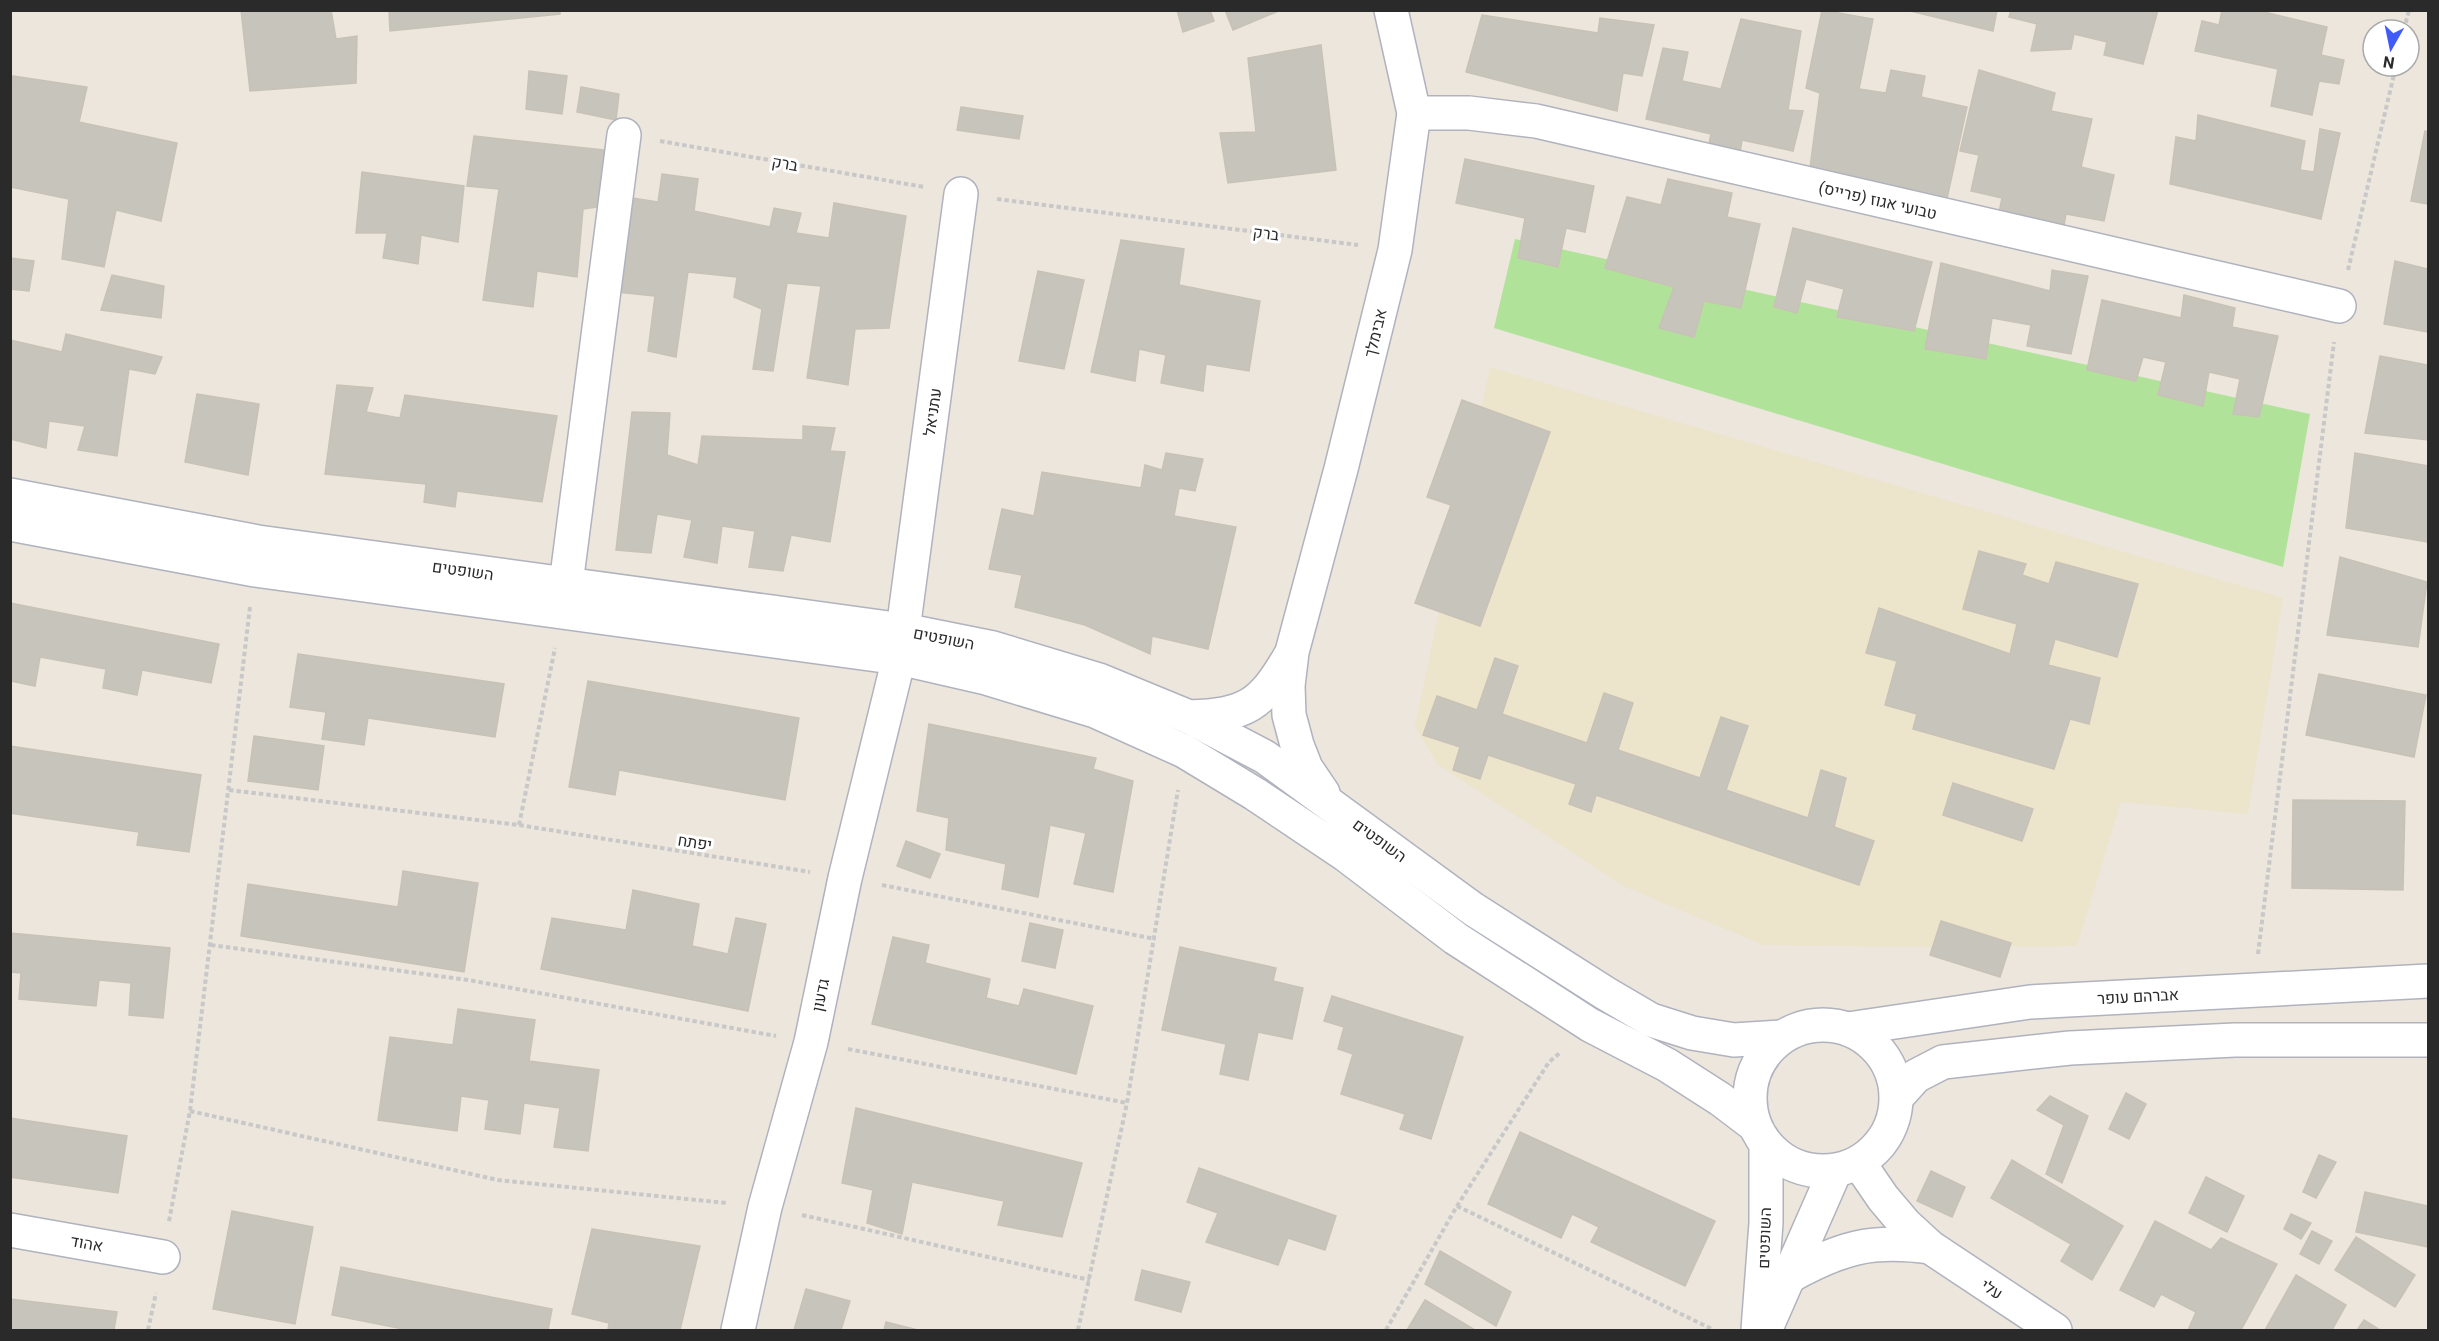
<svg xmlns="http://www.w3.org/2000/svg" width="2439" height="1341" viewBox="0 0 2439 1341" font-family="Roboto,Heebo,sans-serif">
  <rect width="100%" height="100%" fill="#ece6dd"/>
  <polygon fill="#ede4cc" points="1490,367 2283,598 2248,814 2121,802 2077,946 1952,947 1763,945 1623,886 1437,764 1415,726"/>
  <polygon fill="#b0e29a" points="1515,239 2310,414 2283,567 1494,328"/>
  <g fill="#c7c4bb" stroke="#c8c2b6" stroke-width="1.5">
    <polygon points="241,10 331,10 336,39 357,36 356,83 250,91"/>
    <polygon points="389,10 560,10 560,14 390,31"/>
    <polygon points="1177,10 1210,10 1214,21 1183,32"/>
    <polygon points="1225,10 1281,10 1233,30"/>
    <polygon points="1822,10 1873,19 1859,89 1886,93 1891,70 1925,76 1921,97 1967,107 1946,203 1809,175 1820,93 1806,88"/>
    <polygon points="1906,10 1997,10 1993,31"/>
    <polygon points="2011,10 2158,10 2143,64 2104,55 2107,42 2074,34 2071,49 2031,51 2037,24 2009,17"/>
    <polygon points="2222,10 2256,10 2327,27 2321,55 2344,60 2339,84 2319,81 2312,115 2271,106 2278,69 2195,51 2202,21 2219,25"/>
    <polygon points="1482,15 1598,33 1600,18 1654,25 1642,76 1623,73 1617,111 1466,72"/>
    <polygon points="1741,19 1801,31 1788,110 1803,111 1793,151 1742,140 1739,160 1707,153 1711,134 1646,119 1663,48 1688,52 1682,81 1721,89"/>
    <polygon points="1321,45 1336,170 1228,183 1220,133 1256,132 1248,58"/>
    <polygon points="1979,70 2055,93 2051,111 2092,119 2081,167 2114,175 2104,221 2066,214 2063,232 1998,217 2002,198 1971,191 1979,155 1960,151"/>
    <polygon points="529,71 567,76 562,114 526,109"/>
    <polygon points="13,76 87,87 79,122 177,143 161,221 116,210 104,267 62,259 69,199 10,187 10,94"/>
    <polygon points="581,87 619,94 616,120 577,112"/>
    <polygon points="961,107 1023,116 1019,139 957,130"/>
    <polygon points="2198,115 2305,141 2300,170 2314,172 2320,129 2340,133 2321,219 2170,184 2176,137 2196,141"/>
    <polygon points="2425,131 2428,132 2428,204 2411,201"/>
    <polygon points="474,136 613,151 604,206 583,209 577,277 537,271 533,307 483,300 499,189 467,186"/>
    <polygon points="1465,159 1594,186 1585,232 1566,228 1558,267 1518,258 1525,218 1456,203"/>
    <polygon points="362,172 464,186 458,242 421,235 418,264 383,258 387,233 356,233"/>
    <polygon points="662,174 698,179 694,211 770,227 774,208 801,213 796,233 829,238 834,203 906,216 889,328 855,329 848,385 807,378 821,286 787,283 773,371 753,369 762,309 734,297 737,277 688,272 676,357 648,351 655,296 617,292 633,198 658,202"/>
    <polygon points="1668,179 1732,193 1727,217 1760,224 1741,308 1704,301 1694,337 1659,328 1674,287 1605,268 1627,197 1661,205"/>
    <polygon points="1793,228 1932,262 1914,331 1837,317 1844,289 1806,279 1797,313 1774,307"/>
    <polygon points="1121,240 1184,249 1179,285 1260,301 1249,371 1206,364 1203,391 1161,383 1166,355 1139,349 1135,381 1091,372"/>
    <polygon points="10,258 34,261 29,291 10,289"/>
    <polygon points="2395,261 2428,269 2428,332 2384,324"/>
    <polygon points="1941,263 2050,291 2052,270 2088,276 2071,354 2027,346 2031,325 1992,318 1986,359 1925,349"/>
    <polygon points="1038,271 1084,280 1064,369 1019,361"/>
    <polygon points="112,275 164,286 161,318 101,310"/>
    <polygon points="2184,295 2235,308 2232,327 2278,336 2259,417 2233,414 2240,379 2209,372 2203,406 2158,395 2166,362 2143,357 2136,381 2087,370 2102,300 2181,318"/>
    <polygon points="66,334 162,357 155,374 129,369 117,456 78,450 85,426 49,421 46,448 10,439 10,340 62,352"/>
    <polygon points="2380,356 2428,365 2428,440 2365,433"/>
    <polygon points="337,385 373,388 366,412 400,418 405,395 557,416 542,502 457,491 455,507 424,502 426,484 325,474"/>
    <polygon points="197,394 259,404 248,475 185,462"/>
    <polygon points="1462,400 1550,432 1480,626 1415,603 1451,505 1427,497"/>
    <polygon points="632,412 670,413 667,455 698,465 702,436 803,440 803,426 835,428 830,451 845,452 830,542 791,535 783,571 749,567 755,531 722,526 717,563 684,557 692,520 657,514 651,553 616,550"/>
    <polygon points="1166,453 1203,459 1195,491 1179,488 1174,516 1236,527 1208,649 1152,636 1150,654 1085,625 1015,607 1022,575 989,569 1002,509 1034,516 1042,472 1141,488 1145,465 1162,470"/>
    <polygon points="2355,453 2428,466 2428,542 2346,528"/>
    <polygon points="1979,551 2026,564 2022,575 2049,584 2056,562 2138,584 2117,657 2055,639 2048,665 2100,678 2089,724 2070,719 2054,769 1913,729 1917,714 1885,705 1897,661 1866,653 1879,608 2010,654 2017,624 1963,609"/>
    <polygon points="2340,557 2427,582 2418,647 2327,635"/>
    <polygon points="10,603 219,644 211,683 142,670 137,695 103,688 106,669 40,657 35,686 10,681"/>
    <polygon points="298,654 504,684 495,737 368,718 364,745 322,739 326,712 290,707"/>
    <polygon points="1495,658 1518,666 1502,714 1587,743 1604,693 1633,703 1618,750 1700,778 1721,717 1748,726 1726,790 1808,818 1821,770 1846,778 1834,827 1874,841 1859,885 1596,795 1591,812 1569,804 1576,784 1488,755 1480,779 1453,770 1460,747 1423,735 1437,696 1477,710"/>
    <polygon points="2319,674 2426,695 2414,757 2306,735"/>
    <polygon points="588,681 799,718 785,800 619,770 615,795 569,787"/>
    <polygon points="929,724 1096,758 1093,769 1133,781 1113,892 1074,884 1086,833 1050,825 1038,897 1002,889 1006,864 946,850 949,818 917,811"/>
    <polygon points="254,736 324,746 318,790 248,781"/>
    <polygon points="10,746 201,775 189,852 137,845 139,832 10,813"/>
    <polygon points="1953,783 2033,809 2022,841 1943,815"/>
    <polygon points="2293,800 2405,801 2403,890 2292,888"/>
    <polygon points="906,841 940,854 930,878 897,866"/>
    <polygon points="403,871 478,883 464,972 241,936 248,884 398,907"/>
    <polygon points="633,890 699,904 692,946 728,954 736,918 766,924 748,1011 541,969 552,918 626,930"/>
    <polygon points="1941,921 2011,943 2000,977 1930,955"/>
    <polygon points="1030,923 1063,930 1055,968 1022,961"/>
    <polygon points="10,933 170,948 163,1018 129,1015 131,983 99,980 96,1006 19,999 21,973 10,972"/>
    <polygon points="893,937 929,945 925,963 990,979 986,998 1019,1006 1024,989 1093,1006 1076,1074 872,1024"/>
    <polygon points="1180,947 1276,968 1273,981 1303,988 1292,1039 1258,1032 1248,1080 1220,1074 1226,1044 1162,1030"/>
    <polygon points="1332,996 1463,1037 1431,1139 1400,1129 1405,1114 1341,1094 1353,1054 1338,1049 1344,1027 1324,1021"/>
    <polygon points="458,1009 535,1020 529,1061 599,1070 588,1151 554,1147 560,1108 524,1103 520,1134 485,1129 489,1100 461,1096 457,1131 378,1120 390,1037 453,1045"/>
    <polygon points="2126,1093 2146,1104 2129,1139 2109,1129"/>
    <polygon points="2050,1096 2088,1116 2062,1183 2046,1174 2064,1125 2037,1110"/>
    <polygon points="856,1108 1082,1163 1062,1237 998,1225 1004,1201 912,1182 902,1234 867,1223 873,1190 842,1183"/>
    <polygon points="10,1118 127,1136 118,1193 10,1177"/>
    <polygon points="1520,1132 1715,1221 1685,1286 1591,1242 1599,1227 1572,1214 1561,1238 1488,1204"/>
    <polygon points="2319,1155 2336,1162 2316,1198 2303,1192"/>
    <polygon points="2012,1160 2123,1226 2092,1280 2061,1261 2071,1244 1991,1198"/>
    <polygon points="1199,1168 1336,1216 1325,1250 1288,1238 1278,1265 1206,1242 1218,1213 1187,1202"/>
    <polygon points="1931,1171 1965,1187 1952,1217 1917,1201"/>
    <polygon points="2206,1177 2244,1196 2227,1232 2189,1213"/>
    <polygon points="2365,1192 2428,1206 2428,1247 2356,1232"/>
    <polygon points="232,1211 313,1227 295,1324 213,1309"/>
    <polygon points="2291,1214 2311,1223 2301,1239 2284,1229"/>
    <polygon points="2155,1221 2211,1250 2221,1238 2277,1264 2241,1330 2188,1330 2196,1312 2161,1294 2154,1307 2120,1290"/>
    <polygon points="592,1229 700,1246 680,1330 608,1330 609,1323 572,1314"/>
    <polygon points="2312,1231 2332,1241 2319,1264 2300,1254"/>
    <polygon points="2356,1237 2415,1275 2395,1307 2335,1270"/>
    <polygon points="1440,1251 1511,1292 1496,1326 1425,1284"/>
    <polygon points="341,1267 552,1309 548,1330 408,1330 332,1315"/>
    <polygon points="1142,1270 1190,1282 1181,1312 1135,1300"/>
    <polygon points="2296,1275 2346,1305 2332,1330 2265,1330"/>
    <polygon points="806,1289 850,1301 841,1330 794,1330"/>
    <polygon points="10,1299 117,1312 114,1330 10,1330"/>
    <polygon points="1425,1300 1475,1330 1407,1330"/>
    <polygon points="2364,1320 2380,1330 2357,1330"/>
    <polygon points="886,1322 918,1330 884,1330"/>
  </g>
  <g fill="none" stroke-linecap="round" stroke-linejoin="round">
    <defs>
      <g id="minor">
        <polyline points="1414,113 1469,113 1536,121 2339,306"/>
        <polyline points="10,495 258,542 903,630 993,648 1099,680 1189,717 1265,757 1473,909 1605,993 1651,1020 1692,1033 1734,1040 1781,1037"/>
        <polyline points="10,524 255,570 899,658 986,678 1095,711 1184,751 1255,794 1346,855 1455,938 1590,1025 1667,1065 1720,1099 1753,1124"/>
        <polyline points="566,584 624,135"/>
        <polyline points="903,630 961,194"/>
        <path d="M1189,717C1246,715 1261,706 1290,656"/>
        <polyline points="1323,793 1306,768 1297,745 1289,715 1288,686 1292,652 1341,469 1395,250 1414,113 1391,10"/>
        <circle cx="1823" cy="1098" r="73"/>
        <polyline points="1848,1029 2030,1002 2428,981"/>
        <polyline points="1897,1097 1916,1076 1943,1062 2070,1048 2235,1040 2428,1040"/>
        <polyline points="1859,1163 1883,1198 1905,1224 1930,1247 2055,1330"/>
        <polyline points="10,1230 163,1257"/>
        <path d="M1788,1277C1840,1248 1870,1239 1930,1247"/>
        <polyline points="1767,1326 1835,1171"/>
        <polyline points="738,1330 765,1207 811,1042 845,878 899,658"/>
        <polyline points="1758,1330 1766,1223 1766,1145"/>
      </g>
    </defs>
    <use href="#minor" stroke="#b0b3be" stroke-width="36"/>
    <g stroke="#c8c8c8" stroke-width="4" stroke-dasharray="4.5 3" stroke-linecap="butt">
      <polyline points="2404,30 2409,10"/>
      <polyline points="660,141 924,187"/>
      <polyline points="997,199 1358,245"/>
      <polyline points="2348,270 2396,66"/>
      <polyline points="229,790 519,825 810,872"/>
      <polyline points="519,825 555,648"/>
      <polyline points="882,885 1155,939"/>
      <polyline points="211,945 468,980 776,1036"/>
      <polyline points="2258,954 2334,342"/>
      <polyline points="848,1049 1127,1103"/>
      <polyline points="190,1111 498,1180 727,1203"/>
      <polyline points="1457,1206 1714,1330"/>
      <polyline points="802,1215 1090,1280"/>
      <polyline points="169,1221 190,1111 250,607"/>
      <polyline points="148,1330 156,1293"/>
      <polyline points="1078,1330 1127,1103 1178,790"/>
      <polyline points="1386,1330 1457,1206 1549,1062 1561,1052"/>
    </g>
    <use href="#minor" stroke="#fff" stroke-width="33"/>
  </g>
  <g text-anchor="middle" stroke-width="6" stroke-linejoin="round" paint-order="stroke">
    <g font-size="16" fill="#2a2a2a" stroke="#fff">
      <text transform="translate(785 163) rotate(10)" y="6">ברק</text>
      <text transform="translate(1878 200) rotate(13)" y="6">טבועי אגוז (פרייס)</text>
      <text transform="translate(1266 233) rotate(7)" y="6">ברק</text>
      <text transform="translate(1375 333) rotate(-76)" y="6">אבימלך</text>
      <text transform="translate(932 412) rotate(-82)" y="6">עתניאל</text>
      <text transform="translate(463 570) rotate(8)" y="6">השופטים</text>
      <text transform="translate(944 638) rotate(11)" y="6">השופטים</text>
      <text transform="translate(1380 840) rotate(36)" y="6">השופטים</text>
      <text transform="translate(695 842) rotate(9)" y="6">יפתח</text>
      <text transform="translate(820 995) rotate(-78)" y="6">גדעון</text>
      <text transform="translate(2138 996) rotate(-3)" y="6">אברהם עופר</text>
      <text transform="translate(1764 1238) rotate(-88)" y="6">השופטים</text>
      <text transform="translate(87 1243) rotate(10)" y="6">אהוד</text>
      <text transform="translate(1992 1289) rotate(33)" y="6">עלי</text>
    </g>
  </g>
  <rect width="2439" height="1341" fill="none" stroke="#2a2a2a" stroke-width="24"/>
  <g transform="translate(2391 48) rotate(189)"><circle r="28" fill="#ffffff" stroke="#aaaaaa" stroke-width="1.5"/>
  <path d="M0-4.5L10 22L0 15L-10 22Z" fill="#405bf6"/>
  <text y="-9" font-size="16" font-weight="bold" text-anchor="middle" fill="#2a2a2a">N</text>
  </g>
</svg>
